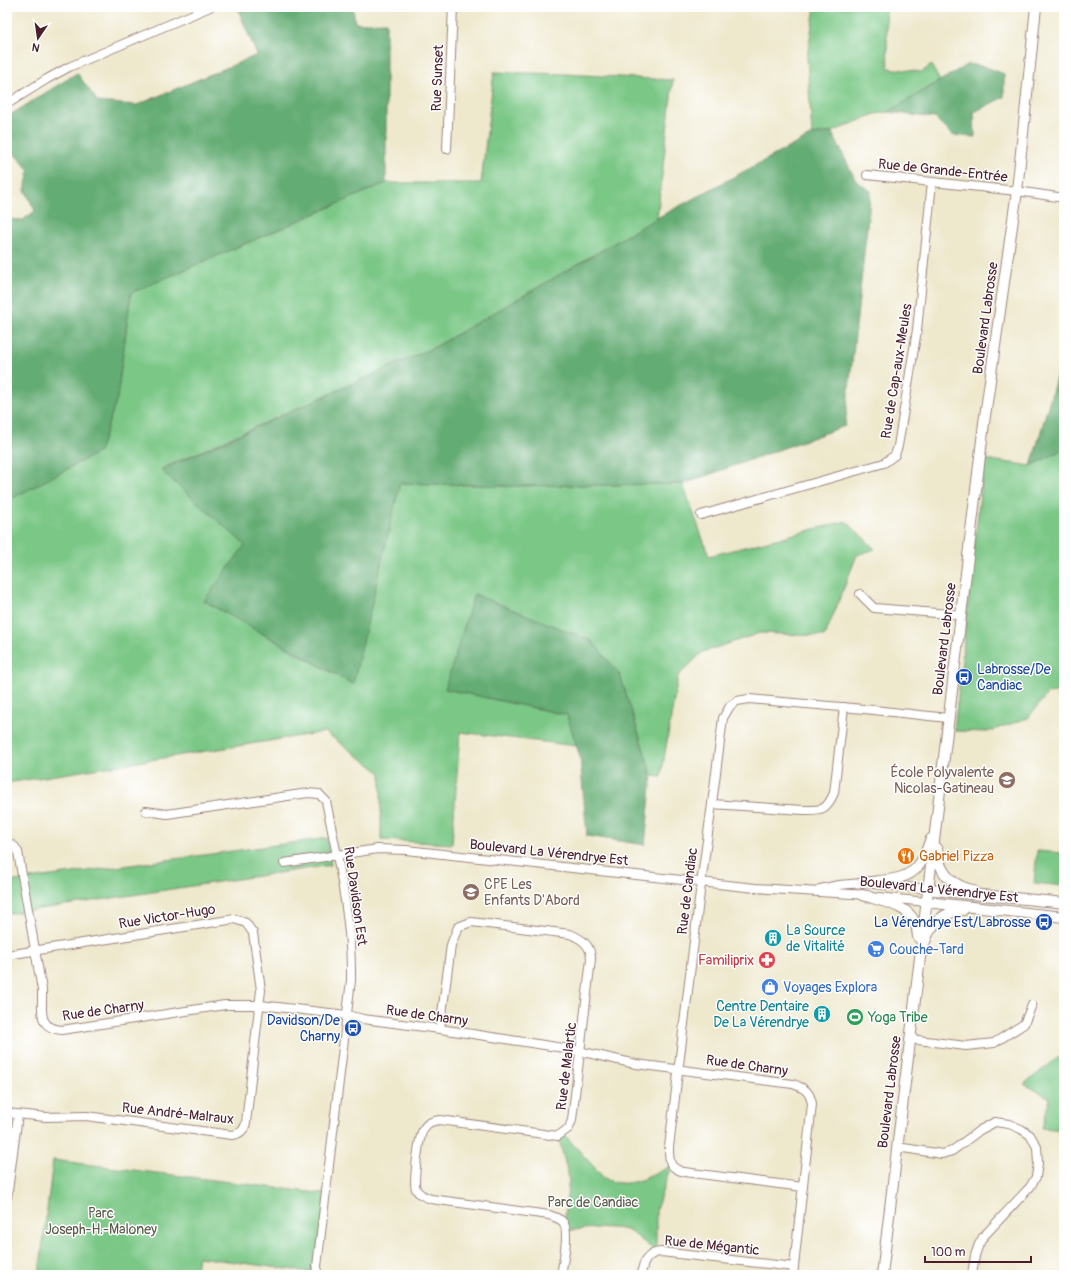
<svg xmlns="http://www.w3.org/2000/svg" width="1071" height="1282" viewBox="0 0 1071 1282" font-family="Pangolin,sans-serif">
  <rect width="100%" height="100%" fill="#fff"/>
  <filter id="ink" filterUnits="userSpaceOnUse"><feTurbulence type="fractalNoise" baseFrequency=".025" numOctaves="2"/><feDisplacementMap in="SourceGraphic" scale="8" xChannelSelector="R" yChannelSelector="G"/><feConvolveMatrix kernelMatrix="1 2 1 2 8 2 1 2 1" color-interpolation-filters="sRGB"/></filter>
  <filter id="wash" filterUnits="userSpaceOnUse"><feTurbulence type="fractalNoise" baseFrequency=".012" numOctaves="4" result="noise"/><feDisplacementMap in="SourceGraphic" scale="16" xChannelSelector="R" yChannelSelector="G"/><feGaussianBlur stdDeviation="0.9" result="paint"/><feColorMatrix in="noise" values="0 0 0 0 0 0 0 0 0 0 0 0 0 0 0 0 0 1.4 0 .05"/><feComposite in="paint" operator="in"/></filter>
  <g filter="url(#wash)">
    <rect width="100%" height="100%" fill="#eee8cc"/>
    <g fill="#7ac786" stroke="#627358">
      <polygon points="815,7 886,7 888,68 922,72 931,65 940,81 888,112 875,114 832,132 812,135 807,57"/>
      <polygon points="494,72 566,74 673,80 657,218 437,346 161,469 246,545 204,601 352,684 399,483 507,486 683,484 709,556 846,521 875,549 857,555 825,636 760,633 703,652 678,676 661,777 652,776 620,675 446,689 567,715 577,746 460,732 452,844 381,840 381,773 325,732 7,783 7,501 99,452 117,398 131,293 386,183 481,183"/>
      <polygon points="1064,449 1064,691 1048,693 1028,718 987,732 954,731 984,459 1031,466"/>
      <polygon points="327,838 331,865 7,914 7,882"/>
      <polygon points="1037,851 1064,853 1064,886 1034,883"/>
      <polygon points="1064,1053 1064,1130 1042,1128 1050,1098 1024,1084"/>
      <path d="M563,1133L603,1177C626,1192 649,1176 671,1166L656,1210V1252C647,1245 638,1236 628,1231C616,1225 580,1229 566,1231L564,1223L569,1178L558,1136Z"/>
      <polygon points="53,1160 326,1194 316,1273 198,1257 195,1275 39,1275"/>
    </g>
    <g fill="#63ac73" stroke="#56664f">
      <polygon points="237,7 353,7 355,23 386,22 386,183 131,293 117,398 99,452 7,501 7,219 23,220 35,211 25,190 29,170 7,146 7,117 77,73 98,102 137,105 257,55"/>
      <polygon points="968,64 986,67 1004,74 1004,97 974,112 975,137 952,135 935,118 888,112"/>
      <polygon points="832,132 856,181 871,191 845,426 683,484 507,486 400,483 353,684 204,601 245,545 161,470 437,346 657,218 812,135"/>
      <polygon points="1064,335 1064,449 1031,466 1060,364"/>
      <polygon points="474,594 592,641 620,675 652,776 645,845 587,836 580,757 567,715 445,689"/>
    </g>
  </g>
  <g filter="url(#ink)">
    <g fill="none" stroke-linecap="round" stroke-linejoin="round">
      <defs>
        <g id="minor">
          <polyline points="7,104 47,79 69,67 210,7"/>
          <polyline points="447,149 453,7"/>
          <polyline points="867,175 1017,191 1064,198"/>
          <polyline points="701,515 884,463 895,455 898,446 917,330 932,182"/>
          <polyline points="860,594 874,608 962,615"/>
          <path d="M712,804L803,810C822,810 826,811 834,793L844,707"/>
          <path d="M146,811L167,814L308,793L319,794L326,801C338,861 352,919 351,980L316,1275"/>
          <path d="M7,842L15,847L18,852L42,990C43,1009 36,1028 62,1030L225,1005H260L347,1015L363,1019L440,1029L570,1049L636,1064L793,1084C804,1088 810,1091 812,1104L793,1275"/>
          <polyline points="284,863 378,849 406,850 755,888 868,895"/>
          <polyline points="820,889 839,885 862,883 928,889"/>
          <polyline points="879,897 926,902"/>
          <path d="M7,955L235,919L246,923L253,933L261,990L246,1123C244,1131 240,1134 232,1135L86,1116L46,1117L7,1113"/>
          <path d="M440,1029L451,945L458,927L471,922L570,934C582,939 591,945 591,959L572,1120L569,1128L558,1136L440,1120C433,1121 428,1122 424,1128C419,1134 413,1182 416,1189C419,1195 425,1197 431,1199L549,1215C554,1217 559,1218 563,1222C570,1231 563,1263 561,1275"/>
          <polyline points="910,1039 966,1046 994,1043 1024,1024 1032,1005"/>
          <path d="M897,1147L942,1154L952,1151L980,1130L995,1122L1009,1124L1021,1129L1030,1135L1037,1147L1038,1163L1036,1177L1030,1187L983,1237C975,1249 974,1261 972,1275"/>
          <path d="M803,1187L684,1172C669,1168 669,1162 669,1147L700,892L712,804L723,718L730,706L737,701L749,699L864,709L948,718"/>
          <polyline points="7,1198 18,1115"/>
          <path d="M641,1275C643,1262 647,1253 661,1252L794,1267"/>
        </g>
        <g id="major">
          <path d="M937,848C938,871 950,885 972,890"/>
          <path d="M862,883C881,880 907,882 919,865C925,857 927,848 931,839"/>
          <path d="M928,889C973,895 1018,898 1064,903"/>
          <path d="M862,895C887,903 917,905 918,937"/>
          <polyline points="926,902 1064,917"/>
          <path d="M925,942C930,924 945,911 963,910"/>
          <polyline points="882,1275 984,423 1017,191 1036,7"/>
        </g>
      </defs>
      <use href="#minor" stroke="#9c847c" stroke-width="10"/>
      <use href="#major" stroke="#9c847c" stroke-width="12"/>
      <use href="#minor" stroke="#fff" stroke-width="8"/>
      <use href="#major" stroke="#fff" stroke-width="10"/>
    </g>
  </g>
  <defs>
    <symbol id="bus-disc" viewBox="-11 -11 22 22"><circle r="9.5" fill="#1a4fb4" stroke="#fff"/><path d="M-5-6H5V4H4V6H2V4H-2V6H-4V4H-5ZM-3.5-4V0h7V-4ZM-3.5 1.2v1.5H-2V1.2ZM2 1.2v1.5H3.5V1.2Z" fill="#fff"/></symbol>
    <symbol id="school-disc" viewBox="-11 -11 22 22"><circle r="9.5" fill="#8d6e63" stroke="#fff"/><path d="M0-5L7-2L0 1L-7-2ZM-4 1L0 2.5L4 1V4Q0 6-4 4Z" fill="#fff"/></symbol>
    <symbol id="restaurant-disc" viewBox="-11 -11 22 22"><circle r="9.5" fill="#e8710a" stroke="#fff"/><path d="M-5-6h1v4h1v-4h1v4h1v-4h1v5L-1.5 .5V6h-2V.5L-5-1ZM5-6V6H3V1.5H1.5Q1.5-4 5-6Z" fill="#fff"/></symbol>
    <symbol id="building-disc" viewBox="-11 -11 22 22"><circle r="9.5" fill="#0f9aa8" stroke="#fff"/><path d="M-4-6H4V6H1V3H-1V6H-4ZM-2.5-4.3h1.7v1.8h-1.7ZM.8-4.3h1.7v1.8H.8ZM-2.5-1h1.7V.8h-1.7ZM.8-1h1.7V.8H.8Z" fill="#fff"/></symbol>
    <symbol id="supermarket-disc" viewBox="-11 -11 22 22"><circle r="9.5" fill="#3f7fe0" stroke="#fff"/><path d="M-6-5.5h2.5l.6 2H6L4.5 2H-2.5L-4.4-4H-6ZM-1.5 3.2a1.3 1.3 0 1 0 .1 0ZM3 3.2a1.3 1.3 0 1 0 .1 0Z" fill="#fff"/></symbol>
    <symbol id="pharmacy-disc" viewBox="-11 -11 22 22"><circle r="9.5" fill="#e0444e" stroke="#fff"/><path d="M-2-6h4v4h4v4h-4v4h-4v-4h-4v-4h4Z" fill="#fff"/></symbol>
    <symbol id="shop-disc" viewBox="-11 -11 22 22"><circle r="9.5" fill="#3f7fe0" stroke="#fff"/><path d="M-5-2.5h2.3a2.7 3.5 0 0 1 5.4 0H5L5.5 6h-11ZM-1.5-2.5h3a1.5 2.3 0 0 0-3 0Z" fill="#fff"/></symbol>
    <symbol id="stadium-disc" viewBox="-11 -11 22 22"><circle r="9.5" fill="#2e9e5b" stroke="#fff"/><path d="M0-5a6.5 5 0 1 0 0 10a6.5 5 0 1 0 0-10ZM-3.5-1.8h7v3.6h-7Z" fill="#fff"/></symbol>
  </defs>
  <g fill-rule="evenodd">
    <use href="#bus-disc" x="954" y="667" width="20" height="20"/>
    <use href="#school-disc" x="997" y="770" width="20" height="20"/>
    <use href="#restaurant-disc" x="896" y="846" width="20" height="20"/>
    <use href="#school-disc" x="461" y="882" width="20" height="20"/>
    <use href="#bus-disc" x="1034" y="912" width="20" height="20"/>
    <use href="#building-disc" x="763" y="928" width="20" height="20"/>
    <use href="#supermarket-disc" x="866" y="939" width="20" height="20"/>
    <use href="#pharmacy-disc" x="757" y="950" width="20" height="20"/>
    <use href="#shop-disc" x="760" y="977" width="20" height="20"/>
    <use href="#building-disc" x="812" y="1004" width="20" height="20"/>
    <use href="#stadium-disc" x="845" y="1007" width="20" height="20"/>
    <use href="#bus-disc" x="343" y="1018" width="20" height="20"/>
  </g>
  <g text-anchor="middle" stroke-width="3" stroke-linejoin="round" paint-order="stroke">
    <g font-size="14" fill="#4a1f2b" stroke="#fff">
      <text transform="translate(437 78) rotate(-88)" y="5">Rue Sunset</text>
      <text transform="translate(943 170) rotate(6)" y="5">Rue de Grande-Entrée</text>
      <text transform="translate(985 318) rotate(-82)" y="5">Boulevard Labrosse</text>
      <text transform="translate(896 371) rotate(-81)" y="5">Rue de Cap-aux-Meules</text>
      <text transform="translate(944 639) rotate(-83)" y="5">Boulevard Labrosse</text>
      <text transform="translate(549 852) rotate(6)" y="5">Boulevard La Vérendrye Est</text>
      <text transform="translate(939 889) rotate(6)" y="5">Boulevard La Vérendrye Est</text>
      <text transform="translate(687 891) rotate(-83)" y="5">Rue de Candiac</text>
      <text transform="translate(356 896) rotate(82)" y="5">Rue Davidson Est</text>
      <text transform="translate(167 916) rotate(-9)" y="5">Rue Victor-Hugo</text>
      <text transform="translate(103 1010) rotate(-8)" y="5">Rue de Charny</text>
      <text transform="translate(427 1015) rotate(8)" y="5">Rue de Charny</text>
      <text transform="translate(747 1065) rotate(8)" y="5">Rue de Charny</text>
      <text transform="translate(566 1066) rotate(-83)" y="5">Rue de Malartic</text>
      <text transform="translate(889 1092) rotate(-83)" y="5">Boulevard Labrosse</text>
      <text transform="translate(178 1113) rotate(6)" y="5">Rue André-Malraux</text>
      <text transform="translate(712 1245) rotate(6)" y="5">Rue de Mégantic</text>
    </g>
    <g font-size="14" fill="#164399" stroke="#fff" text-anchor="end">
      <text x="977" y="674" text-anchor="start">Labrosse/De<tspan x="977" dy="16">Candiac</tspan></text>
      <text x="1031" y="927">La Vérendrye Est/Labrosse</text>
      <text x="340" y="1025">Davidson/De<tspan x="340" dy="16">Charny</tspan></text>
    </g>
    <g font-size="14" fill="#785e54" stroke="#fff" text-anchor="end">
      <text x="994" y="777">École Polyvalente<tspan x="994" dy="16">Nicolas-Gatineau</tspan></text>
      <text x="484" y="889" text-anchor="start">CPE Les<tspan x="484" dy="16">Enfants D'Abord</tspan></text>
    </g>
    <g font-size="14" fill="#c56008" stroke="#fff" text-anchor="start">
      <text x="919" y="861">Gabriel Pizza</text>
    </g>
    <g font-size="14" fill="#0d838f" stroke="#fff" text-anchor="start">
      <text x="786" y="935">La Source<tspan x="786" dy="16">de Vitalité</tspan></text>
      <text x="809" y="1011" text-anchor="end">Centre Dentaire<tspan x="809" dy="16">De La Vérendrye</tspan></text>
    </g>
    <g font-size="14" fill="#366cbe" stroke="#fff" text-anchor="start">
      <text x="889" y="954">Couche-Tard</text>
      <text x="783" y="992">Voyages Explora</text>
    </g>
    <g font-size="14" fill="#be3a42" stroke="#fff" text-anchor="end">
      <text x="754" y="965">Familiprix</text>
    </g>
    <g font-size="14" fill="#27864d" stroke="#fff" text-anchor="start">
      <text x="868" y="1022">Yoga Tribe</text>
    </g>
    <g font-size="14" fill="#5b5a4b" stroke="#fff">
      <text x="593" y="1207">Parc de Candiac</text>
      <text x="101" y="1218">Parc<tspan x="101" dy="16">Joseph-H.-Maloney</tspan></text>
    </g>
  </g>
  <rect width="1071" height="1282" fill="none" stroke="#fff" stroke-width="24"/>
  <g transform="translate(38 38) rotate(193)" stroke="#ffffff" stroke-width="3" paint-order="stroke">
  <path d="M0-3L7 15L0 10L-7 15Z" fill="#4a1f2b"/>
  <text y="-6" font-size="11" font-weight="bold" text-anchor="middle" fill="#4a1f2b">N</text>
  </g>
  <path d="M925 1256v6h106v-6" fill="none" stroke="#4a1f2b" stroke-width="2"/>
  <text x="931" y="1256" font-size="12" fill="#4a1f2b" stroke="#ffffff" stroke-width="3" paint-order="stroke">100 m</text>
</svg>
